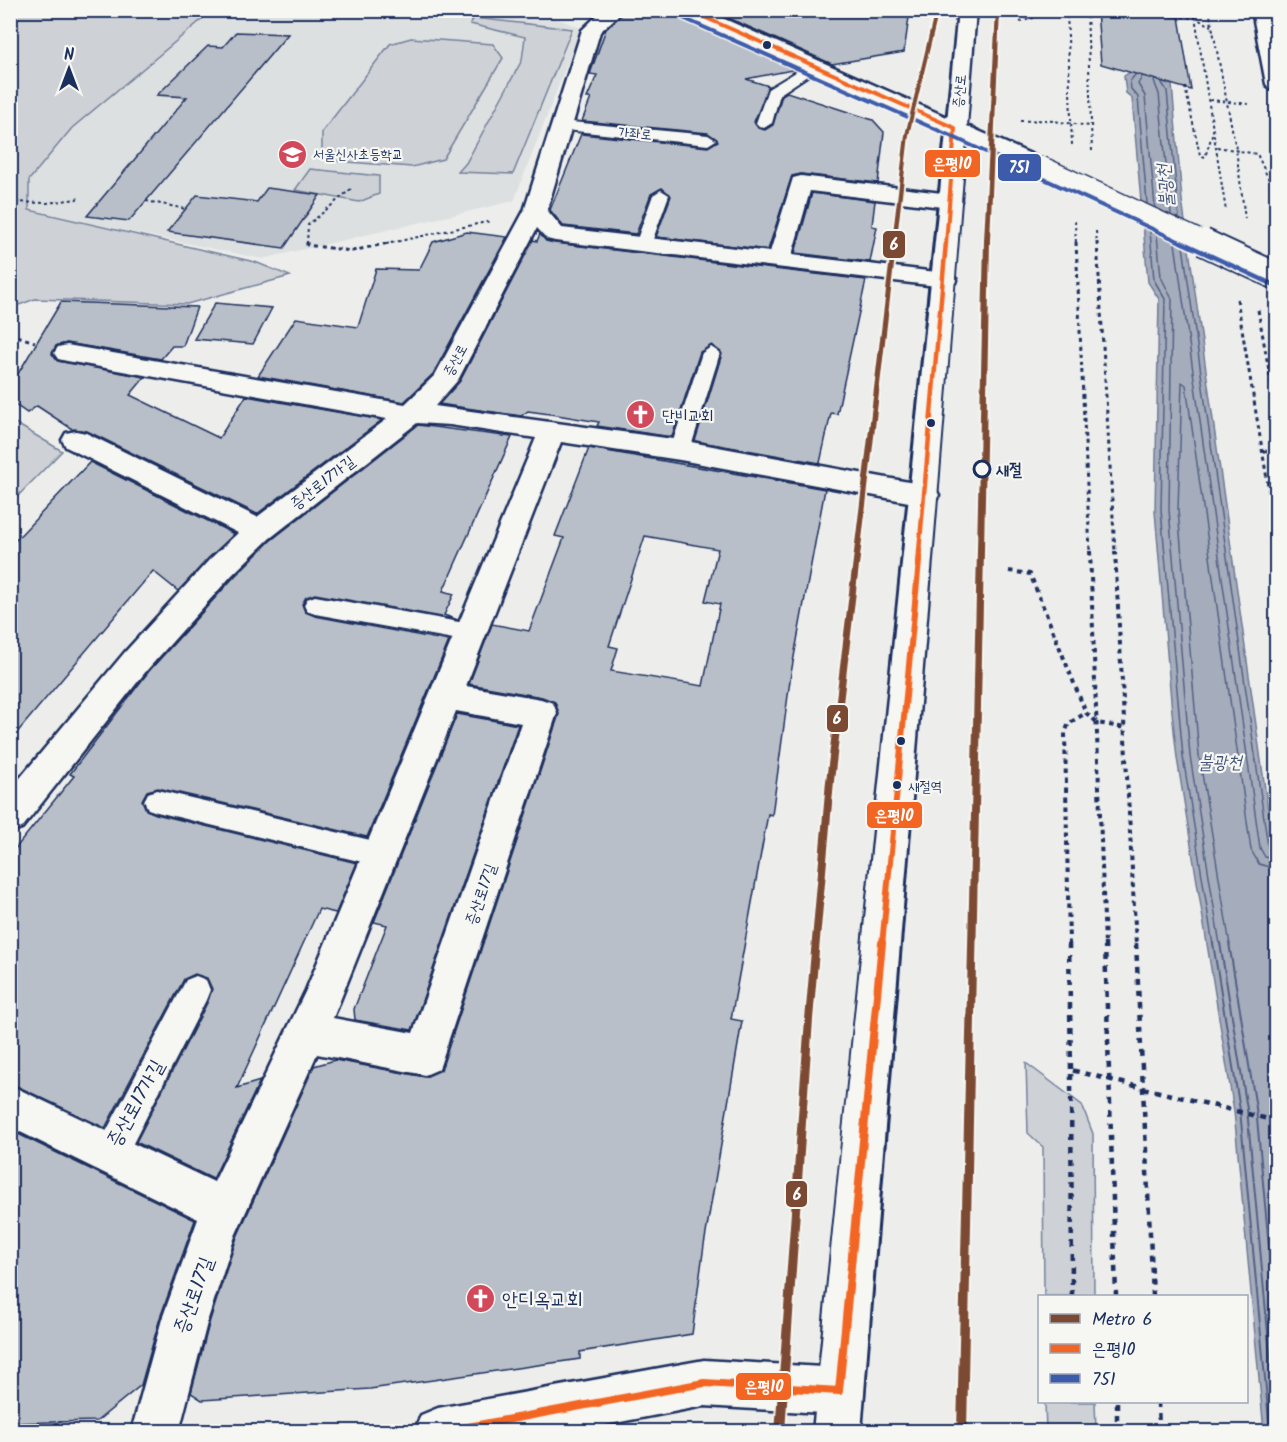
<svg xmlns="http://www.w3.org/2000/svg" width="1287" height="1442" viewBox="0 0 1287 1442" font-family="Kalam,'Poor Story',sans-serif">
  <rect width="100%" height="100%" fill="#edeeec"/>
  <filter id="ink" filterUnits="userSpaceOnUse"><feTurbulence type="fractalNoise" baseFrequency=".0167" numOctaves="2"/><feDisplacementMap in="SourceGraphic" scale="12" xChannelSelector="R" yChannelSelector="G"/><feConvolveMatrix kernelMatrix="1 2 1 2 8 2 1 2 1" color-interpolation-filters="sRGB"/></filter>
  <g filter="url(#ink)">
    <polygon fill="#dde0e1" points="536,10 581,28 514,201 262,259 29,211 30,179 72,128 212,11"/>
    <g fill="#ced2d7" stroke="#74809a" stroke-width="1.5">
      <polygon points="11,10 212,11 72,128 29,180 29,210 255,262 290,276 187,304 35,299 11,308"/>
      <polygon points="474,18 572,29 513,174 458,172 466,163 522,60 525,37 470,24"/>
      <polygon points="411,38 493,44 503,58 443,159 412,167 335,161 322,151 322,132 390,44"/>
      <polygon points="310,169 379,176 379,194 359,202 295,190"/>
      <polygon points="10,420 62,451 11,503 10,503"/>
      <polygon points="1026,1063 1082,1105 1093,1134 1094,1296 1044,1296 1043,1147 1028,1133"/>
      <polygon points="1045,1402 1095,1402 1096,1431 1046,1431"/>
    </g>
    <polygon fill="#a5acbc" stroke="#6e7a96" stroke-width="1.5" points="1167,10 1170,27 1168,83 1172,85 1182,200 1276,867 1276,1431 1264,1431 1234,1111 1177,758 1172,712 1155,511 1159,299 1148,282 1132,98 1126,93 1124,76 1130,72 1123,11"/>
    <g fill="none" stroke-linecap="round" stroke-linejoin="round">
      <g stroke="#526184" stroke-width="1.5">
        <polyline points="1135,75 1130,81 1131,89 1138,97 1147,203"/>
        <polyline points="1142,77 1138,84 1145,96 1155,207"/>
        <polyline points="1154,81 1159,94 1171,214"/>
        <polyline points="1162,83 1167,91 1179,218"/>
        <polyline points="1150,231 1154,280 1165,299 1161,510 1183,757 1213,945"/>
        <polyline points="1157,235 1161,277 1172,299 1169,510 1190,756 1220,945"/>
        <polyline points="1175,243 1260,848 1265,857 1276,860"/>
        <polyline points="1183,246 1268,847 1271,852 1276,853"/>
        <polyline points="1230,945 1199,755 1178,510 1182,382 1186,385 1251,850 1259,864 1276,869"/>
      </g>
      <g stroke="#526184" stroke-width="2">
        <polyline points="1213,943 1240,1110 1270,1432"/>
        <polyline points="1220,943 1247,1109 1276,1419"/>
        <polyline points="1229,943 1256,1108 1276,1322"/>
      </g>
    </g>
    <g fill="#b9bfc8" stroke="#1b2f5e" stroke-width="1.5" fill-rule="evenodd">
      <polygon points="626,10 676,10 679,16 797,69 746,79 769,86 754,122 758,128 765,130 773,125 782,95 787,92 873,120 884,132 878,183 801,174 792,176 768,250 656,237 671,196 662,188 651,194 636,234 563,226 550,210 581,134 708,147 718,141 708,133 582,121 591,98 587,98 597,75 590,74 606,29"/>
      <polygon points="711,10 910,10 904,52 832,64"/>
      <polygon points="1097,10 1179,17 1191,90 1101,64"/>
      <polygon points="236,32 288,34 129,221 87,216 187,97 157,95 208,46 223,47"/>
      <polygon points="267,188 320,195 284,248 167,232 197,195 257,202"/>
      <polygon points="812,193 875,201 872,226 877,227 870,262 795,253"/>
      <polygon points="467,232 507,237 433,374 404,402 258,376 296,318 358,327 376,269 419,270 433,242"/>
      <polygon points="540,234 546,241 555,243 866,280 837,414 831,413 820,463 695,441 722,354 712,345 700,352 672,437 597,426 599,422 557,415 528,411 521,416 439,404 460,381 533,240 537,241"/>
      <polygon points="61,302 197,307 183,346 172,346 161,359 67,343 56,346 52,354 58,361 145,377 130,395 219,438 246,396 382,420 257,514 87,431 72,429 37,406 27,413 10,401 10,387"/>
      <polygon points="215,303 272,308 253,344 194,339"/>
      <polygon points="418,425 512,437 443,591 454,594 444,615 458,620 315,594 306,597 302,604 305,612 315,616 449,641 367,837 158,788 147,791 142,800 146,810 156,814 357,863 336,913 319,909 237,1088 260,1081 213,1179 136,1142 208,1001 212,989 207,978 195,974 184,979 105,1128 10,1083 10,855 74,776 70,774 149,671 234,577 270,541"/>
      <path d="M589,448L825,489L791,673L772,815L768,814L731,1019L742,1021L704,1245L692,1334L580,1352V1359L370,1389L202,1400L191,1393L210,1320L237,1237L314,1066L335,1060L425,1077L441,1070L559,714L555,702L542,697L469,684L492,624L529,631L564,538L555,536ZM645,536L718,549L705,601L720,604L703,686L611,671L618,648L609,646Z"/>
      <polygon points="90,462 234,534 178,591 153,571 10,741 10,546"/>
      <polygon points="457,714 518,725 412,1030 355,1020 354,1009 387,925 374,922"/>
      <polygon points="10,1130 195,1220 160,1318 141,1385 97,1421 10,1423"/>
    </g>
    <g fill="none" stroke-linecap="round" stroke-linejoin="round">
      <defs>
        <g id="service">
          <polygon points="814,61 819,62 819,68 780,94 772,123 764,128 759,126 756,123 768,89"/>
          <polygon points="561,121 708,135 716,140 708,145 556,129 553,126 556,123"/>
          <polygon points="661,190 669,195 652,242 650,246 638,246 636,242 653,195"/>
          <polygon points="711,347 720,353 690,450 687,455 673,455 670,450 702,353"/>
          <polygon points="315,596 470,624 478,627 481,633 478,639 470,642 315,614 307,611 304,605 307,599"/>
          <polygon points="157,790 383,843 392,847 396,855 392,863 383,867 157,812 148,809 144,801 148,793"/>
          <polygon points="196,976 206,980 210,990 206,1000 122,1165 111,1169 100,1165 96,1154 100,1143 186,980"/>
        </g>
        <g id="minor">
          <path d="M603,10H624L600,32L547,210L562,228L770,252L793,178L801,176L950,194L958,196L961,201L958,206L950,208L810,191L792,255L945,273L953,275L957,280L953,285L945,287L555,241L547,239L537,228L458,380L435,406L680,440L925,485L935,488L939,495L935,502L925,505L680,460L561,442L466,686L541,699L553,703L557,713L439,1069L425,1075L317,1054L235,1236L208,1319L179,1432H131L162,1319L198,1219L10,1127V1085L214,1182L306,990L536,438L450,425L417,423L269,539L232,575L147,670L22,828L10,832V790L125,652L210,559L238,533L66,447L62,440L66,433L76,431L86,433L257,517L387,419L67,361L58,359L54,353L58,347L67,345L405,404L435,375L524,211L582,30ZM456,711L521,723L413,1033L333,1018Z"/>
          <polygon points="704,1360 839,1368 855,1375 862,1391 855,1407 839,1414 704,1406 568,1432 414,1432 421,1415 438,1408"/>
        </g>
        <polygon id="tertiary" points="1252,10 1270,10 1276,39 1276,90 1269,88 1266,84"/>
        <polygon id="secondary" points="678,10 704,10 1049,162 1052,167 1049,172 1033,172 680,14"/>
        <path id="primary" d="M958,10H976C940,484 897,958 861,1432H813C859,958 912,484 958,10Z"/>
      </defs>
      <use href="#service" stroke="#1b2f5e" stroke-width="4"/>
      <use href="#minor" stroke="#1b2f5e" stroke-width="5"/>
      <use href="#tertiary" stroke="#1b2f5e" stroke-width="5"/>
      <use href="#secondary" stroke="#1b2f5e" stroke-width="5"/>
      <use href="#primary" stroke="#1b2f5e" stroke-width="5"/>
      <g stroke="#1b2f5e" stroke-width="2" stroke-dasharray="3 3" stroke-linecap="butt">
        <polyline points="1067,10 1072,145"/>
        <polyline points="1087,10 1092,151"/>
        <polyline points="1194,10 1226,211"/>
        <polyline points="1209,10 1236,149 1245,219"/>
        <polyline points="1086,11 1195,18 1212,26"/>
        <polyline points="1020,22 1033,18 1039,10"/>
        <polyline points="10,28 21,10"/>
        <polyline points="1185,87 1200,155 1205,157 1213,132"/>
        <polyline points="1210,100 1249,104"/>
        <polyline points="1020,121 1045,120 1090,126"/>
        <polyline points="1217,147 1257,154 1276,195"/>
        <polyline points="146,201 186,209"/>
        <polyline points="10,202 47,203 77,199 79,195"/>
        <polyline points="1075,221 1076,244"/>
        <polyline points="1096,231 1097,244"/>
        <polyline points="307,244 308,225 351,189"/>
        <polyline points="386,244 491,221"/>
      </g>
      <g stroke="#1b2f5e" stroke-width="3" stroke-dasharray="4 4" stroke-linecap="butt">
        <polyline points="307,242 307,245 352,251 393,242"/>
        <polyline points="1076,242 1090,552"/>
        <polyline points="1097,242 1115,552"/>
        <polyline points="1237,299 1276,533"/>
        <polyline points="1258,310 1276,409"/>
        <polyline points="10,334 35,342"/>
        <polyline points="1263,451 1276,452"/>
      </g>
      <g stroke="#1b2f5e" stroke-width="4" stroke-dasharray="4.5 4.5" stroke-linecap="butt">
        <polyline points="1090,551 1105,945"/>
        <polyline points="1115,551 1136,945"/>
        <polyline points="1009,571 1030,574 1086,713 1098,723 1125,728"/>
        <polyline points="1069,945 1065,733 1069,723 1086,713"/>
      </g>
      <g stroke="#1b2f5e" stroke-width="4.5" stroke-dasharray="6 6" stroke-linecap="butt">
        <polyline points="1069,943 1071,1070"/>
        <polyline points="1105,943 1116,1296"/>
        <polyline points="1136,943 1153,1296"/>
        <polyline points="1072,1296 1071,1070 1276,1121"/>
        <polyline points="1117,1402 1117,1432"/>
        <polyline points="1158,1402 1159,1432"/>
      </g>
      <use href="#service" fill="#f6f6f2" fill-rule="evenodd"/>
      <use href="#minor" fill="#f6f6f2" fill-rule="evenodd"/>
      <use href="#tertiary" fill="#f6f6f2" fill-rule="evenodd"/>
      <use href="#secondary" fill="#f6f6f2" fill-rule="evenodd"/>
      <use href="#primary" fill="#f6f6f2" fill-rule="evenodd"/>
      <defs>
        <polyline id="secondary-bridge-far1" points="1041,167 1206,244"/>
        <polyline id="secondary-bridge" points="1203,242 1276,276"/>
      </defs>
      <use href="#secondary-bridge-far1" stroke="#1b2f5e" stroke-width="24" stroke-linecap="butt"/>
      <use href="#secondary-bridge" stroke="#1b2f5e" stroke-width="30" stroke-linecap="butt"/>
      <use href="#secondary-bridge-far1" stroke="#f6f6f2" stroke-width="21"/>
      <use href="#secondary-bridge" stroke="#f6f6f2" stroke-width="26"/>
      <defs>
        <polyline id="bus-1-far3" points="688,10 955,128 946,244"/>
        <polyline id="bus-1-far2" points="919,552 946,242"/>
        <polyline id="bus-1-far1" points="882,945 920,551"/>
        <polyline id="bus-1" points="441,1432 704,1383 839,1391 882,943"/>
        <polyline id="bus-2-far1" points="683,18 951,136 1185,244"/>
        <polyline id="bus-2" points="1181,242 1272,284"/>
      </defs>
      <use href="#bus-1-far3" stroke="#f6f6f2" stroke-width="7"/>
      <use href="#bus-1-far2" stroke="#f6f6f2" stroke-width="8"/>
      <use href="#bus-1-far1" stroke="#f6f6f2" stroke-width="10"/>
      <use href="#bus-1" stroke="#f6f6f2" stroke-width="12"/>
      <use href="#bus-2-far1" stroke="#f6f6f2" stroke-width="7"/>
      <use href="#bus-2" stroke="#f6f6f2" stroke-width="8"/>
      <use href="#bus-1-far3" stroke="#f26522" stroke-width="4"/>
      <use href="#bus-1-far2" stroke="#f26522" stroke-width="4.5"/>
      <use href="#bus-1-far1" stroke="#f26522" stroke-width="6"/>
      <use href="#bus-1" stroke="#f26522" stroke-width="8"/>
      <use href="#bus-2-far1" stroke="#3d5bab" stroke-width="4"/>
      <use href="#bus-2" stroke="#3d5bab" stroke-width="4.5"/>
      <defs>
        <g id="metro-1">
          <polygon points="935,10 939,10 909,135 834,781 813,1019 785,1432 775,1432 805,1019 826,781 905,135"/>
          <polygon points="996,10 1000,10 990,240 967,1432 957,1432 984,240"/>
        </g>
      </defs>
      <use href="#metro-1" stroke="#f6f6f2" stroke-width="4"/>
      <use href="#metro-1" fill="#7c4932" fill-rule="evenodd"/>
    </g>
  </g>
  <defs>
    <symbol id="school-disc" viewBox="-11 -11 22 22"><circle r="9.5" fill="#d1495b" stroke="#f6f6f2"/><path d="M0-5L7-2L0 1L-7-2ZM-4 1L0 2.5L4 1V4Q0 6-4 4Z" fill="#fff"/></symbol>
    <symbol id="church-disc" viewBox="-11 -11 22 22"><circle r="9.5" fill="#d1495b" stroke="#f6f6f2"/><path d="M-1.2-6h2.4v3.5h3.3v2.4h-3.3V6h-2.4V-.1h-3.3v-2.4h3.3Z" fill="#fff"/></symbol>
  </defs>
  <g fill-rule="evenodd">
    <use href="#school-disc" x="276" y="138" width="33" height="33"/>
    <use href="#church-disc" x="624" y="398" width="33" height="33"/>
    <use href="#church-disc" x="464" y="1282" width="33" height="33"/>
  </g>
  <g fill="#1b2f5e" stroke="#f6f6f2" stroke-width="2">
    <circle cx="767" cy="45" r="5"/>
    <circle cx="931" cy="423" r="5"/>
    <circle cx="901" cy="741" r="5"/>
    <circle cx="897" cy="785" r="5"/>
  </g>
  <circle fill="#f6f6f2" stroke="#1b2f5e" stroke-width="3" cx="982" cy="469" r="8"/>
  <g text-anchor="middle" stroke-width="4.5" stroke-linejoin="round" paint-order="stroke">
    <g font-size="14" fill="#1b2f5e" stroke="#f6f6f2">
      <text transform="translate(959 91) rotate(-84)" y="5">증산로</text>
      <text transform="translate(635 133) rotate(5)" y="5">가좌로</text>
      <text transform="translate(455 360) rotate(-61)" y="5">증산로</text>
    </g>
    <g font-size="14" fill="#1b2f5e" stroke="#f6f6f2" text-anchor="start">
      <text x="313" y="159">서울신사초등학교</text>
    </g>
    <g font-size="14" fill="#1b2f5e" stroke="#f6f6f2" text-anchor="start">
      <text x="908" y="791">새절역</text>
    </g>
    <g font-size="16" fill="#1b2f5e" stroke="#f6f6f2" text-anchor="start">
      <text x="662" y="421">단비교회</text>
    </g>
    <g font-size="16" font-weight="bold" fill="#1b2f5e" stroke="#f6f6f2" text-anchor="start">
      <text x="996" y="475">새절</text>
    </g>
    <g font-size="16" fill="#1b2f5e" stroke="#f6f6f2">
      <text transform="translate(322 482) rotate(-38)" y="6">증산로17가길</text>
      <text transform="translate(480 894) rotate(-71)" y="6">증산로17길</text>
    </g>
    <g font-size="18" font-style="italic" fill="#44547a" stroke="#f6f6f2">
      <text transform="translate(1165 186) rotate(-95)" y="6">불광천</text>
      <text x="1220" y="768">불광천</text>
    </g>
    <g font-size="20" fill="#1b2f5e" stroke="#f6f6f2">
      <text transform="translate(135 1103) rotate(-61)" y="7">증산로17가길</text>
      <text transform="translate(193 1295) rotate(-70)" y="7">증산로17길</text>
    </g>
    <g font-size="20" fill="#1b2f5e" stroke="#f6f6f2" text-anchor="start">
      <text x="502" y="1306">안디옥교회</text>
    </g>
  </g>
  <g stroke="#f6f6f2" stroke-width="2">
    <rect x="924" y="149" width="57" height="29" rx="6" fill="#f26522"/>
    <rect x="997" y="153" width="45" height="29" rx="6" fill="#3d5bab"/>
    <rect x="882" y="230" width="24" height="29" rx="6" fill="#7c4932"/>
    <rect x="826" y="704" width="23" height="29" rx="6" fill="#7c4932"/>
    <rect x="866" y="801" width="57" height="28" rx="6" fill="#f26522"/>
    <rect x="785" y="1180" width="23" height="28" rx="6" fill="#7c4932"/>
    <rect x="735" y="1372" width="57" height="29" rx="6" fill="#f26522"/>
  </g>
  <g font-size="16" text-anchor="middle" font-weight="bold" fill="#fff">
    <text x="952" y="169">은평10</text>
    <text x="1019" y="173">751</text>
    <text x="894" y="250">6</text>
    <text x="837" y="724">6</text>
    <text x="894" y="821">은평10</text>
    <text x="797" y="1200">6</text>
    <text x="764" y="1392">은평10</text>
  </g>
  <rect width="1287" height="1442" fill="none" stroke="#f6f6f2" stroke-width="36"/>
  <rect x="18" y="18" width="1251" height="1406" fill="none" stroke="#1b2f5e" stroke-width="2" filter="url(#ink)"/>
  <rect x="1038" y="1295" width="210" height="108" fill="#f6f6f2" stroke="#9ea6b7" stroke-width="1.5"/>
  <rect x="1050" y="1314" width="30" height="9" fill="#7c4932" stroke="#9ea6b7" stroke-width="1.5"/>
  <text x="1092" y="1325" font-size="18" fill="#1b2f5e">Metro 6</text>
  <rect x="1050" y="1344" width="30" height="9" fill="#f26522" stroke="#9ea6b7" stroke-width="1.5"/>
  <text x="1092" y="1355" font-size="18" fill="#1b2f5e">은평10</text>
  <rect x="1050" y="1374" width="30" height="9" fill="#3d5bab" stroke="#9ea6b7" stroke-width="1.5"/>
  <text x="1092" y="1385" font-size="18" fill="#1b2f5e">751</text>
  <g transform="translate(69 69)" stroke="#f6f6f2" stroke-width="4.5" paint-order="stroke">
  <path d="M0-4.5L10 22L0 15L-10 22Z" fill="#1b2f5e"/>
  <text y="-9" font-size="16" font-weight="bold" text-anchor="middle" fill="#1b2f5e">N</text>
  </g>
</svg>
